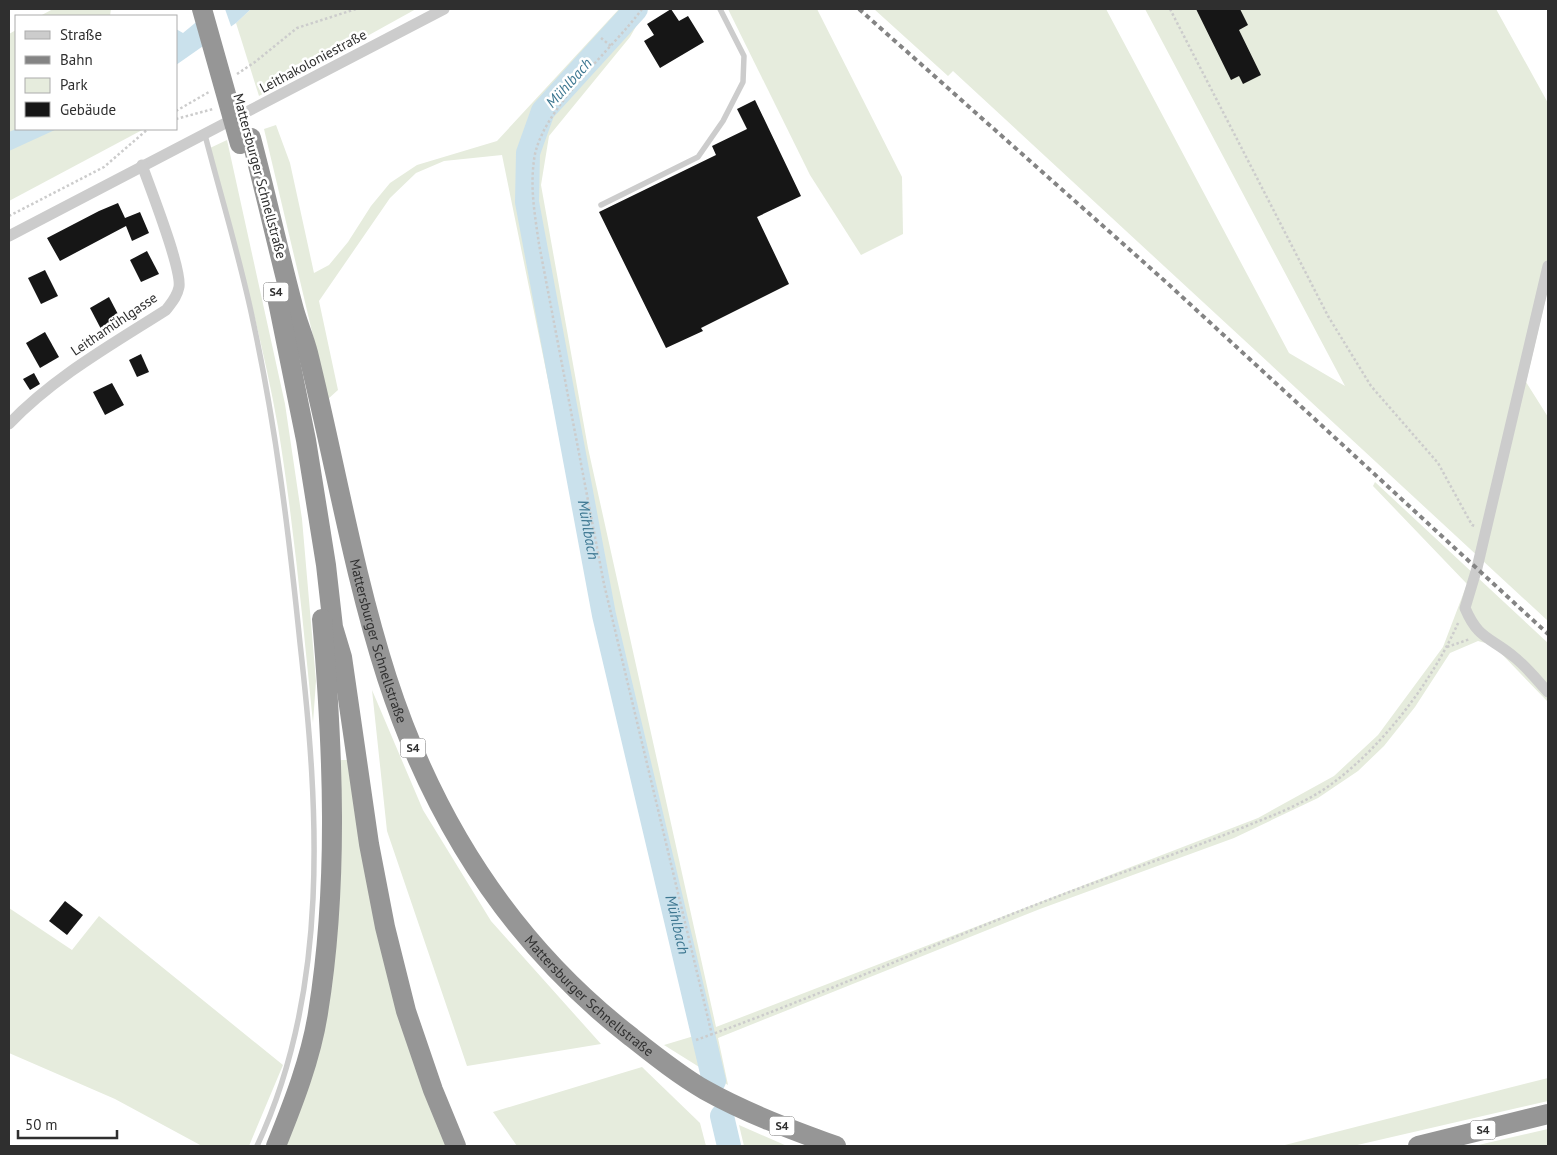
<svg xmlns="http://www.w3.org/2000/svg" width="1557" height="1155" viewBox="0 0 1557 1155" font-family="'PT Sans',sans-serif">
  <rect width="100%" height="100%" fill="#fff"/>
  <g fill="#e6ecdd">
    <polygon points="53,9 111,9 110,16 40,16"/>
    <polygon points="251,9 416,9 259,96 236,23"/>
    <polygon points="619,9 646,9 630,37 549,136 541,185 588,448 716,1027 1258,818 1334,776 1378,735 1443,647 1467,584 1373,486 1375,482 1548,643 1548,702 1493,645 1478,641 1450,653 1415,707 1384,746 1358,771 1318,798 1234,838 1040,909 718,1038 728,1085 664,1045 694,1036 579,532 502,155 444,161 416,173 390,198 319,301 338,390 328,399 264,129 276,125 290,163 314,273 329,265 348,242 371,206 390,183 417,165 497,141"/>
    <polygon points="728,9 817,9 902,177 903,234 861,255 810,175"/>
    <polygon points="874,9 1106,9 1289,353 1345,386 1145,9 1496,9 1548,103 1548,289 1526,382 1548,417 1548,621 953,71 948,76"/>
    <polygon points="16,30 16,129 144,129 9,201 9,34"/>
    <path d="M227,140L285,404L302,519L316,681L313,723C303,624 294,525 278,427C261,332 235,240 210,148Z"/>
    <polygon points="372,690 423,810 491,921 601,1044 467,1066 387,831"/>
    <polygon points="330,760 355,760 385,927 456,1146 276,1146 318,1014"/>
    <polygon points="9,908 72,950 99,916 283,1065 249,1146 202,1146 115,1099 9,1053"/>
    <polygon points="642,1067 700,1123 706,1146 517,1146 493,1112"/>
    <polygon points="1548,1078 1548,1101 1353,1146 1281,1146"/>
    <polygon points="739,1125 787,1146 744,1146"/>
    <polygon points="1548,1129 1548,1146 1474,1146"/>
  </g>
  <g fill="#cae1ec">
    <polygon points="212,9 251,9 236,23 176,65 176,29 183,33"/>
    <polygon points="16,129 57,129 9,151 9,132"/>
  </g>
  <polygon fill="#fff" points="208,9 225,9 232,29 206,48"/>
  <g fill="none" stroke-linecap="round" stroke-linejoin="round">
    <g stroke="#cae1ec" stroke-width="24">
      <path id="s1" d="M636,9L543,111L528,153L527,202L604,615L714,1081"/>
      <polyline points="722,1116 729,1146"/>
    </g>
  </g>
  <g fill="#161616">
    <polygon points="671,9 679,21 688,16 704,42 660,68 644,41 654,35 647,24"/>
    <polygon points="1196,9 1240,9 1248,25 1239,30 1261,75 1243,84 1239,76 1231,80"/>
    <polygon points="755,100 801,196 757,217 789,284 701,328 703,331 666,348 599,212 716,155 712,146 747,129 737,109"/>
    <polygon points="118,203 125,218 140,212 149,233 132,241 126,226 60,261 47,238 99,211"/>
    <polygon points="147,251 159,274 141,282 130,260"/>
    <polygon points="45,270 58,296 41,304 28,278"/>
    <polygon points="109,297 120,318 101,329 90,308"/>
    <polygon points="45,332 59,357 40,368 26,343"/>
    <polygon points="141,354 149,372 137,377 129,360"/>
    <polygon points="34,373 40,384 30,390 23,379"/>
    <polygon points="112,383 124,405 105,415 93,392"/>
    <polygon points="65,901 83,915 67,935 49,921"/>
  </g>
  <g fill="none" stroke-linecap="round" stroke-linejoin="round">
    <g stroke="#ccc" stroke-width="2.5" stroke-dasharray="2.5 2.5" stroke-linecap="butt">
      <path d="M642,9C612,50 540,110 534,160C530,189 535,216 539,244L604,584L712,1035"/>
      <polyline points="1170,9 1328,316 1371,386 1438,463 1472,525 1475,526"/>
      <polyline points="601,38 611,46"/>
      <polyline points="237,74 255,62 297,28 356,9"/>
      <polyline points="176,111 209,92"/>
      <polyline points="176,119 213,109"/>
      <polyline points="9,216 104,167 148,129"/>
      <polyline points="1447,647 1470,639"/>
      <path d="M696,1040C823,995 946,938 1072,891C1131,869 1191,849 1249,825C1277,814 1309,801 1333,783C1385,744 1433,680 1459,621"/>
    </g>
    <g stroke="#ccc" stroke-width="5.5">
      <path d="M205,135C221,197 240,258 253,321C276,427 289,535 300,643C319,810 330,990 257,1146"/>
      <polyline points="601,205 698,157 723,121 743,82 744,56 720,9"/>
    </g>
    <g stroke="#ccc" stroke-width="11">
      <polyline points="9,236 444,9"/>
      <path d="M1548,266L1477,568L1465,608C1478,639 1490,637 1513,656C1526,666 1537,680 1548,692"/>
      <path d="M9,424C54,377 111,345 166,310C172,302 177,297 179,287C182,268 150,188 142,165"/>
    </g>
    <g stroke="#969696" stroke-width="20">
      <path id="s2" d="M251,138C266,194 278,250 293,306C297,322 304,337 308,353C335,462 353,572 387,678C433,820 512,944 630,1036C654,1055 679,1075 705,1090C746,1113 792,1130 836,1146"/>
      <polyline points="276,292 306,440 326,565 333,627 342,657 369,844 385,927 406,1011 433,1090 456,1146"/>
      <path d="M276,1146C293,1104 311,1058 318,1013C339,883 333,749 322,619"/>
      <polyline points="1418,1146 1548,1114"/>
    </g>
    <polyline stroke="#848484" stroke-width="4" stroke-dasharray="5 4" stroke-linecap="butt" points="859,9 1166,282 1548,634"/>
    <polyline stroke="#969696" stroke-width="20" points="202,9 240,144"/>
  </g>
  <g text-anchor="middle" stroke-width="5" stroke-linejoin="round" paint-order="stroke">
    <g fill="#fff" stroke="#6d6d6d" stroke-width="1">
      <rect x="263.5" y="282.5" width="25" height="19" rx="4"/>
      <rect x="400.5" y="738.5" width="25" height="19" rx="4"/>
      <rect x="769.5" y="1116.5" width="25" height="19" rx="4"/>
      <rect x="1470.5" y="1120.5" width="25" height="19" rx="4"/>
    </g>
    <g font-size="12" font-weight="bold" fill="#2f2f2f">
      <text x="276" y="296">S4</text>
      <text x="413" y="752">S4</text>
      <text x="782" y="1130">S4</text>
      <text x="1483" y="1134">S4</text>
    </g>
    <g font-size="14" fill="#2f2f2f" stroke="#fff">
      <text transform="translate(313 61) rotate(-28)" y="5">Leithakoloniestraße</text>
      <text transform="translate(260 176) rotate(75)" y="5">Mattersburger Schnellstraße</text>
      <text transform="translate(114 324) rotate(-34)" y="5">Leithamühlgasse</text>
      <text dy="5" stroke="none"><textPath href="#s2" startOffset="519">Mattersburger Schnellstraße</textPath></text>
      <text dy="5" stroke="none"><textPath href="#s2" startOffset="939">Mattersburger Schnellstraße</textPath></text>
    </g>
    <g font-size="15" font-style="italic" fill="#3d7791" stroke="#fff">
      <text transform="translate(569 83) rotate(-48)" y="5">Mühlbach</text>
      <text dy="5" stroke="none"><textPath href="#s1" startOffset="565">Mühlbach</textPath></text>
      <text dy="5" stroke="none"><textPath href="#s1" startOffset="970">Mühlbach</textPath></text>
    </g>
  </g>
  <rect width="1557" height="1155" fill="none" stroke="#2f2f2f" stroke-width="20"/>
  <rect x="15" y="15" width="162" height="115" fill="#ffffff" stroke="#acacac"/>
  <rect x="25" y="31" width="25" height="8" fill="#cccccc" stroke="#acacac"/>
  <text x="60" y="40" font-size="15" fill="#2f2f2f">Straße</text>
  <rect x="25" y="56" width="25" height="8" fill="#848484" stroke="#acacac"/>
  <text x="60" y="65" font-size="15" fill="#2f2f2f">Bahn</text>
  <rect x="25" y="78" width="25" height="15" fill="#e6ecdd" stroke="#acacac"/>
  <text x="60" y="90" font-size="15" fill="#2f2f2f">Park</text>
  <rect x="25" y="102" width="25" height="15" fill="#161616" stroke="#acacac"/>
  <text x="60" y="115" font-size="15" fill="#2f2f2f">Gebäude</text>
  <path d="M18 1130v8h99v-8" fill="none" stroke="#2f2f2f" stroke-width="2.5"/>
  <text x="25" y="1130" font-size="15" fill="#2f2f2f" stroke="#ffffff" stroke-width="4" paint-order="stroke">50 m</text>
</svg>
